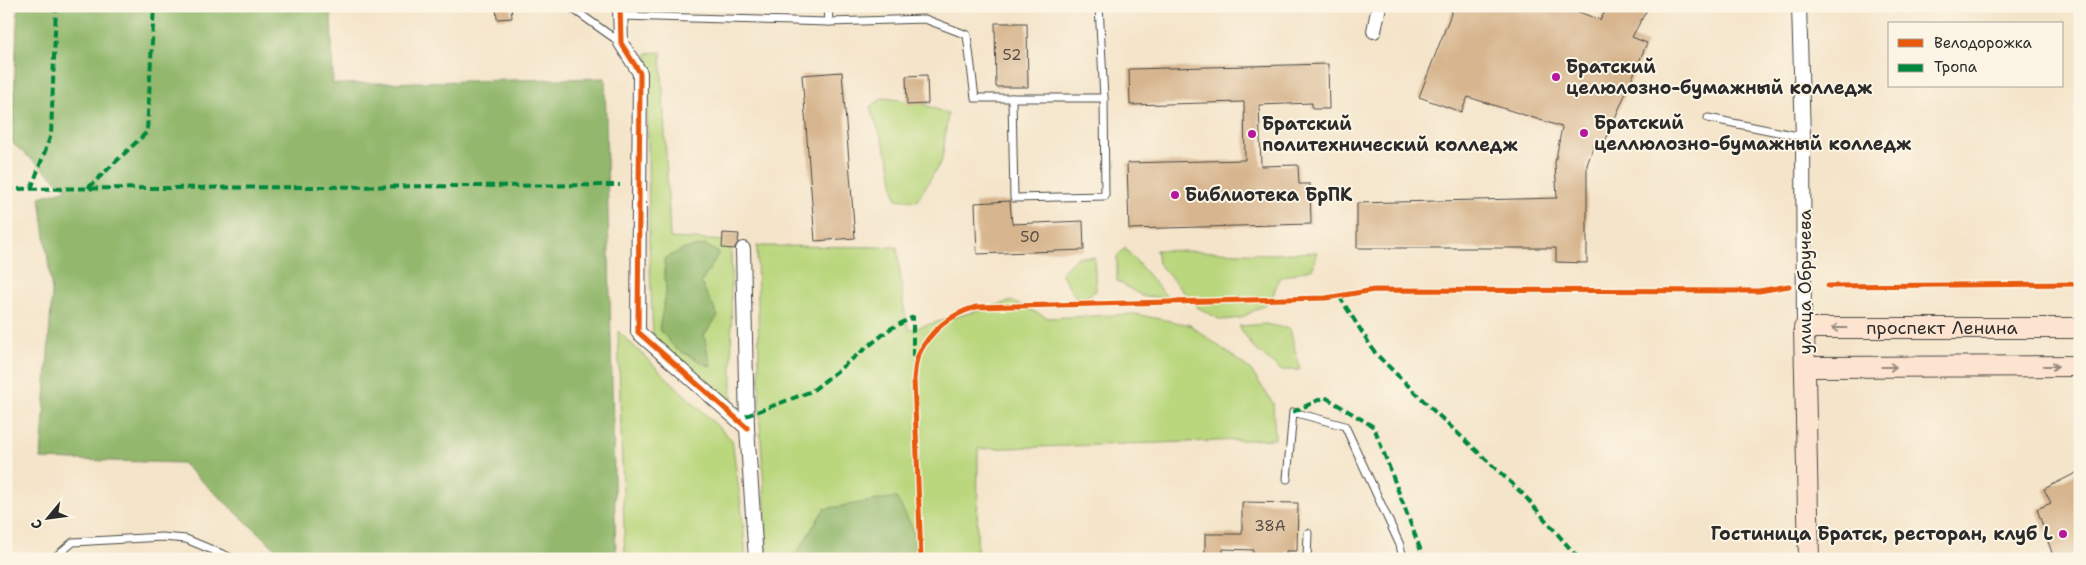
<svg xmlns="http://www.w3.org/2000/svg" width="2086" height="565" viewBox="0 0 2086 565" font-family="'Shantell Sans',sans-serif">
  <rect width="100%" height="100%" fill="#fcf5e5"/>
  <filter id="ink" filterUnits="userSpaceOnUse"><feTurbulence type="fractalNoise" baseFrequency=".02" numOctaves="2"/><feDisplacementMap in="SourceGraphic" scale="10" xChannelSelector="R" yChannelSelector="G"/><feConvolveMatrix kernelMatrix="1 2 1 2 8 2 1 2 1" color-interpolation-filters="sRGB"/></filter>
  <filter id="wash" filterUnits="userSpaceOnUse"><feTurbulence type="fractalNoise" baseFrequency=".0096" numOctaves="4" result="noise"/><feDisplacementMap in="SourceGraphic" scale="20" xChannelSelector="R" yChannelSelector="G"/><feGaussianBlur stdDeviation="1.12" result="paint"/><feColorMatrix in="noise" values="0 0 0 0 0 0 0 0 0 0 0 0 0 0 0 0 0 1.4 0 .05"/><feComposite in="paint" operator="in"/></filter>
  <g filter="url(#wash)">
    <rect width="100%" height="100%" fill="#f4e4c9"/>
    <g fill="#bad77e" stroke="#728154">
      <polygon points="661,52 670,238 731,241 732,403 653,338 649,243 647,53"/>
      <polygon points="883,98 918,102 948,114 942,160 917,201 896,199 889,159 870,107"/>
      <polygon points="757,246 897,247 904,308 909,330 1012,301 1048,318 1135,314 1190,325 1250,369 1273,403 1275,439 978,449 977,559 768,559 760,422"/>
      <polygon points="1125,248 1168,298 1142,296 1117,281 1117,256"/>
      <polygon points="1156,250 1272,254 1317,252 1313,268 1279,278 1271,301 1241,318 1221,320 1197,307 1158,263"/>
      <polygon points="1077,257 1094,257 1096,291 1078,301 1061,273"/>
      <polygon points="1266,324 1290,329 1300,370 1280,370 1253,347 1239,326"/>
      <polygon points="618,331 732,440 742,513 746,559 625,559"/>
    </g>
    <g fill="#93b86d" stroke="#5f724c">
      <polygon points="18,6 331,6 333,84 605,78 616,559 287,559 182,463 41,459 52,292 40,197 67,189 12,143"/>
      <polygon points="706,245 719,253 701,283 718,316 704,335 711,367 676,349 659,329 666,293 664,259 683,249"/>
      <polygon points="896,497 915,532 914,559 793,559 824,509"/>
    </g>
    <g id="blocks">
      <g fill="#d7b58e">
        <polygon points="496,6 511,6 512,18 497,19"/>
        <polygon points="1454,6 1563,6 1600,20 1609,6 1649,6 1632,37 1647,43 1604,144 1596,139 1587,165 1587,263 1556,262 1556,248 1357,248 1357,203 1557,198 1555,163 1562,127 1468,97 1461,112 1419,97"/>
        <polygon points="995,23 1027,23 1028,87 996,87"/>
        <polygon points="1328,64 1329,109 1312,109 1312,103 1259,105 1261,166 1298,165 1299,184 1310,184 1311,224 1129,229 1127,163 1245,160 1244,102 1130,105 1129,69"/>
        <polygon points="842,72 855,238 815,241 802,75"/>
        <polygon points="927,75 928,104 907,105 906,76"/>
        <polygon points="1010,201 1012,224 1083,221 1084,250 977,254 975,203"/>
        <polygon points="723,233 739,234 738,242 734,249 722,248"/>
        <polygon points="2080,471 2080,559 2054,559 2037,509 2051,503 2044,489"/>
        <polygon points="1242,502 1298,503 1297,551 1286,551 1286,559 1253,559 1253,550 1223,549 1223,559 1205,559 1205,534 1242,534"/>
      </g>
    </g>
  </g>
  <g filter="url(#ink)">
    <use href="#blocks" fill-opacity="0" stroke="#494743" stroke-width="1"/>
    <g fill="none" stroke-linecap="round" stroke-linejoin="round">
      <defs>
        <g id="lane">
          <polyline points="569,6 621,43"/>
          <polyline points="621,16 829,22 828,6"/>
          <polyline points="829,22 925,19 967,35 975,98 1104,98 1099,6"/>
          <polyline points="1012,98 1014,198 1105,196 1104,98"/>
          <polyline points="1708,118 1803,137"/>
          <polyline points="1287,479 1293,412 1345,426 1400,545 1403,559"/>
          <polyline points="53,559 73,542 162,537 186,539 234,559"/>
          <polyline points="1307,559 1308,533"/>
        </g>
        <g id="street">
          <polyline points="620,6 621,43 640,73 638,332 747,428"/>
          <polyline points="1799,6 1803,137 1804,328"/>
          <polyline points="1374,31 1379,6"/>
          <polyline points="743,249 747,428 756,559"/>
        </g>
        <g id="secondary">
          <polyline points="1805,367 2080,366"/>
          <path id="s1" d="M1809,559L1804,328H2080"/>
        </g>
      </defs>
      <use href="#lane" stroke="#494743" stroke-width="9"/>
      <use href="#street" stroke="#494743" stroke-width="16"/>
      <use href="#secondary" stroke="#494743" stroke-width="22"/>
      <use href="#lane" stroke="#fff" stroke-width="7"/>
      <use href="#street" stroke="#fff" stroke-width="14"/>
      <use href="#secondary" stroke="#fde4d0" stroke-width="20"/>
      <g stroke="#00873e" stroke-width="4" stroke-dasharray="8 4" stroke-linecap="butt">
        <polyline points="88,188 147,132 154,6"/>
        <polyline points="6,189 620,185"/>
        <polyline points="31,189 51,135 56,6"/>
        <polyline points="1339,296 1376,354 1434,411 1524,495 1579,559"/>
        <polyline points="1293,412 1325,397 1374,427 1424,559"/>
        <polyline points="746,416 812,391 890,329 913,317 913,359"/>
      </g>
      <defs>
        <g id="cycleway">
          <polyline points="620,6 621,43 640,73 638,332 747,428"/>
          <polyline points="1828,286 2080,284"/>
          <path d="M921,559L914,379C915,372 915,363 918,356C929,331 951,314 976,307L1326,298L1374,290L1759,291L1789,286"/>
        </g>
      </defs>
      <use href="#cycleway" stroke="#fcf5e5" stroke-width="8"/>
      <use href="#cycleway" stroke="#e8590c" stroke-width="5"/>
    </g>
    <defs><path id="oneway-shaft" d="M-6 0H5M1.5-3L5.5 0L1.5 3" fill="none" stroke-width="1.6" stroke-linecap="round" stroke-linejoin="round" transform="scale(1.25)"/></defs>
    <g stroke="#94887e">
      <use href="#oneway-shaft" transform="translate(1839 328) rotate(-180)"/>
      <use href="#oneway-shaft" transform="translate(2051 366)"/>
      <use href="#oneway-shaft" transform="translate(1889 367)"/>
    </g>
  </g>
  <g fill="#b5179e" stroke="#fcf5e5" stroke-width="2">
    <circle cx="1556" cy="77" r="5"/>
    <circle cx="1584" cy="133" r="5"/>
    <circle cx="1252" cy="134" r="5"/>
    <circle cx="1175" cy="195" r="5"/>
    <circle cx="2063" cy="534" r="5"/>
  </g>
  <g text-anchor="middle" stroke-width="4" stroke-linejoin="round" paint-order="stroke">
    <g font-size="15" fill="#564e44">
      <text x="1012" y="60">52</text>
      <text x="1030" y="242">50</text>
      <text x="1270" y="531">38А</text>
    </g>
    <g font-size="18" font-weight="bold" fill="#2b2b2b" stroke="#fcf5e5" text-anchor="start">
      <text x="1566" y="73">Братский<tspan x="1566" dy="21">целюлозно-бумажный колледж</tspan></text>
      <text x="1594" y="129">Братский<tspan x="1594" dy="21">целлюлозно-бумажный колледж</tspan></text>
      <text x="1262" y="130">Братский<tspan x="1262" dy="21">политехнический колледж</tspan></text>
      <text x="1185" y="201">Библиотека БрПК</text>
      <text x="2053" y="540" text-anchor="end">Гостиница Братск, ресторан, клуб L</text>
    </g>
    <g font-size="18" fill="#2b2b2b" stroke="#fcf5e5">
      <text transform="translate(1805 282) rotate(-90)" y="6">улица Обручева</text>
      <text dy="6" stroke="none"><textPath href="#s1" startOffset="369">проспект Ленина</textPath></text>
    </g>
  </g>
  <rect width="2086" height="565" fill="none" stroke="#fcf5e5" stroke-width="25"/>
  <rect x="1888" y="22" width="175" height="65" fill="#fcf5e5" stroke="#a8a49b"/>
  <rect x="1898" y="39" width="25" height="8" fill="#e8590c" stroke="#a8a49b"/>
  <text x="1934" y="48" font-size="15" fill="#2b2b2b">Велодорожка</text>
  <rect x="1898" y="64" width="25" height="8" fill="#00873e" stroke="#a8a49b"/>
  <text x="1934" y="72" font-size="15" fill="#2b2b2b">Тропа</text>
  <g transform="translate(48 518) rotate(241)" stroke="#fcf5e5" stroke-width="4" paint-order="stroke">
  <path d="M0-4L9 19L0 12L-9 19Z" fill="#2b2b2b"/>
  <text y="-8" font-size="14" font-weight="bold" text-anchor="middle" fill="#2b2b2b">С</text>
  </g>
</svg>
